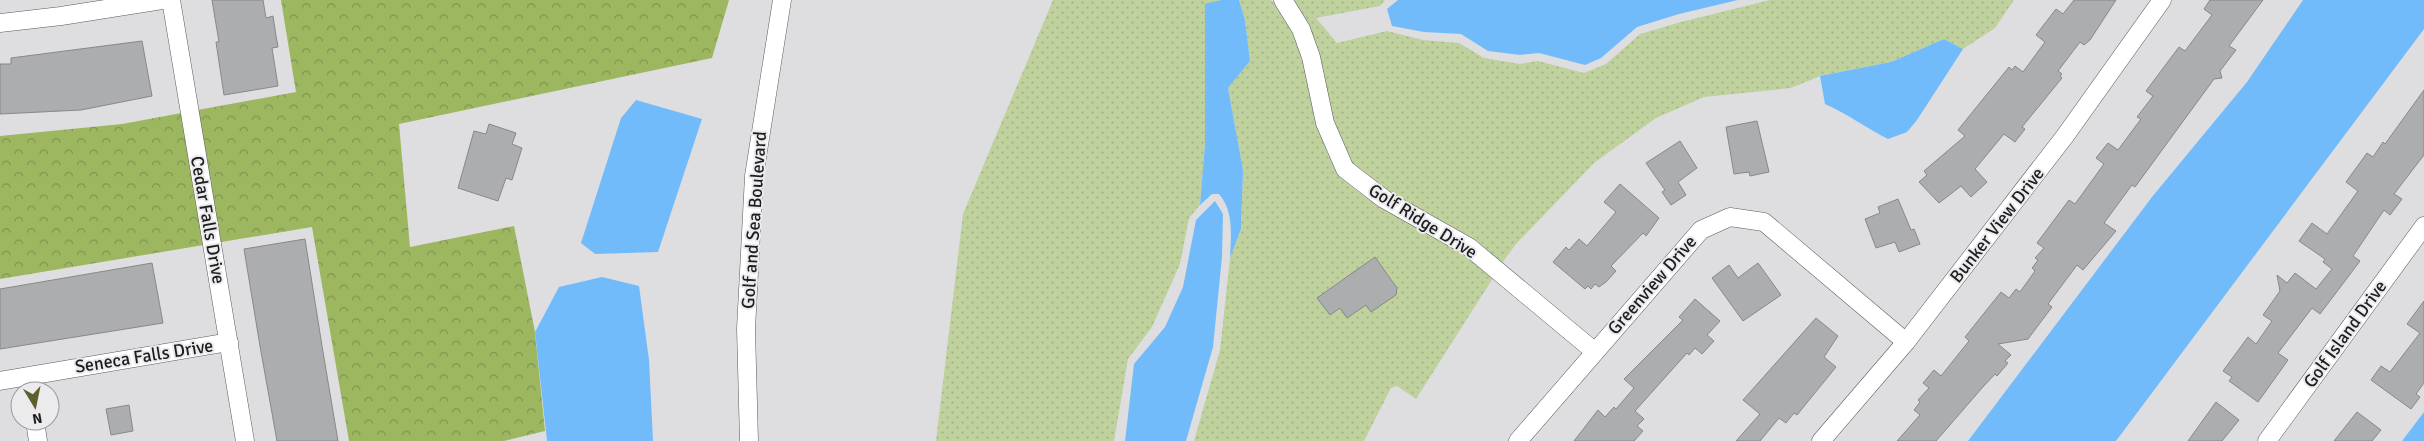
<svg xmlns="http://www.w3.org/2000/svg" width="2424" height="441" viewBox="0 0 2424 441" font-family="Signika,sans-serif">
  <defs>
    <pattern id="grass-dots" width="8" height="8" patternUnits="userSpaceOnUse" patternTransform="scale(1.25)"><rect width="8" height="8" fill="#bfd19d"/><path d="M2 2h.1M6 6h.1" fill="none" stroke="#a4b387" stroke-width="1.8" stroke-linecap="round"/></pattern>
    <pattern id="forest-crowns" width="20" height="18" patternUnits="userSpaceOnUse" patternTransform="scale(1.25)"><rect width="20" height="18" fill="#9db761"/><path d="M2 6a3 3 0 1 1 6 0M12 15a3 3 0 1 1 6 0" fill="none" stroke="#7f944f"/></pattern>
  </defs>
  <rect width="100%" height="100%" fill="#dedee1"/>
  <g fill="url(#grass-dots)">
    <polygon points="1053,0 1221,0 1205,5 1205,144 1200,205 1189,218 1180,264 1152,327 1128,359 1114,441 936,441 963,214"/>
    <path d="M1239,0H1271C1314,48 1305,117 1337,172C1341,179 1350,185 1356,190C1390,215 1428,232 1464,254C1474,261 1484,271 1493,278L1416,399L1397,386L1391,388L1364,441H1194L1220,350L1230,258L1241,229L1243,170L1228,88L1250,61L1245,20Z"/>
    <polygon points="1294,0 1385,0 1380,6 1316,18 1337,43 1387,31 1423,40 1459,43 1484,58 1520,64 1538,61 1584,73 1606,64 1640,34 1681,22 1770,0 2014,0 1995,28 1963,49 1944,39 1891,62 1820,76 1791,88 1704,97 1656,118 1594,163 1516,244 1502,263 1473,238 1388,191 1351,162 1333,120 1319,55 1308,24"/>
  </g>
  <polygon fill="url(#forest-crowns)" points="281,0 729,0 712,58 399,124 410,247 514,226 535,332 545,431 504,441 349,441 312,227 0,279 0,136 122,124 296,92"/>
  <g fill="#72bbfa">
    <path d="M1221,0H1239L1245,20L1250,61L1228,88L1243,170L1241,229L1230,258C1231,236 1234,211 1219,194H1212L1200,205L1205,144V4Z"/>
    <polygon points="1398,0 1738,0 1679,14 1637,27 1601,58 1585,65 1539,53 1520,55 1488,51 1461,34 1424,32 1392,26 1387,9"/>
    <polygon points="2303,0 2424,0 2424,29 2116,441 1968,441 2152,197 2247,82"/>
    <path d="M1944,39L1963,49L1917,120L1907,132L1888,139C1866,128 1848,114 1825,104L1820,76L1891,62Z"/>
    <polygon points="636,100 702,119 658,252 595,254 581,243 621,118"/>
    <polygon points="1215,201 1223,214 1222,257 1213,347 1186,441 1125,441 1134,364 1165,327 1183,287 1196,220"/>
    <polygon points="602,277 639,286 649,360 653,441 547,441 535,332 559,287"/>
    <polygon points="2424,412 2424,441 2402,441"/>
  </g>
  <g fill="#acadaf" stroke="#88888b">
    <polygon points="212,0 263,0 266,18 273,16 276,36 278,47 272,48 278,86 224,95 216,42 219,42"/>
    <polygon points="2074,0 2116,0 2090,40 2084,45 2080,42 2058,71 2062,74 2060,76 2062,78 2022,127 2025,129 2015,142 2004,134 1975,169 1987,182 1971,197 1961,186 1939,203 1919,182 1927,175 1924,171 1965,136 1958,130 2009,67 2012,70 2015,66 2023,72 2045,42 2036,35 2056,9 2063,14"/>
    <polygon points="2210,0 2263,0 2229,46 2236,50 2220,71 2222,78 2214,79 2135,187 2132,185 2104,223 2116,231 2083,270 2077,265 2048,304 2052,307 2028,339 1998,344 2011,355 2005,361 2008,363 1997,376 1995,374 1982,388 1936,441 1897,441 1920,415 1914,410 1920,402 1918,400 1929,388 1923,383 1934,370 1941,376 1969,341 1965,337 2001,292 2009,298 2016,289 2020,292 2035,271 2032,268 2038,260 2035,258 2044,248 2037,243 2069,200 2075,204 2104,164 2096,158 2108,143 2118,150 2141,119 2137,117 2153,96 2146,91 2179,47 2185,51 2212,15 2204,9"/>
    <polygon points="142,41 152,96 81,110 0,114 0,64 11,64 11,58"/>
    <polygon points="2424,90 2424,155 2394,194 2402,199 2390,215 2384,210 2353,256 2360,261 2320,314 2312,308 2278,353 2288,360 2258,402 2229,381 2232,377 2223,371 2248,337 2256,344 2272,321 2263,315 2280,291 2277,275 2287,283 2295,273 2316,289 2332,269 2323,262 2325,259 2299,241 2312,223 2327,234 2358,191 2346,182 2367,153 2373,157 2383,142 2385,144"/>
    <polygon points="1757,121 1769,172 1750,176 1749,172 1734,174 1726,127"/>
    <polygon points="489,124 516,133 512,144 522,148 512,180 506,178 498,201 458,188 474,131 486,134"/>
    <polygon points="1680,141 1697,168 1678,182 1686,195 1671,205 1662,192 1665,190 1646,163"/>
    <polygon points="1620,184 1659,218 1646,236 1643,233 1611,266 1616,271 1606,282 1599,287 1595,284 1591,289 1588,286 1585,289 1553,262 1566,247 1569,250 1579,239 1587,246 1616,212 1604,202"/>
    <polygon points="1898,199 1911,230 1914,229 1920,244 1899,252 1895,242 1876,248 1865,219 1880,213 1878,207"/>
    <polygon points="305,239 322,346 338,441 277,441 260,346 244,249"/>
    <polygon points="1375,257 1397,288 1396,295 1371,312 1366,305 1347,318 1340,308 1330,315 1317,298"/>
    <polygon points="152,263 163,323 0,349 0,289"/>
    <polygon points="1758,263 1781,295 1743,321 1712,278 1729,265 1738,278"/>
    <polygon points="1695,299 1720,321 1707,335 1714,341 1702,354 1695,348 1689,355 1687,353 1635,411 1644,419 1637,426 1643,431 1634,441 1574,441 1598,410 1605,417 1614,407 1616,409 1634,388 1624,379 1683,320 1679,317"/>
    <polygon points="2424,301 2424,383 2416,394 2420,397 2411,409 2371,380 2381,366 2390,372 2420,333 2407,324"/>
    <polygon points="1816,318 1838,336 1824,357 1836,367 1797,415 1794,413 1786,423 1779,418 1760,441 1736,441 1760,414 1743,400"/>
    <polygon points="2216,402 2239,420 2222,441 2188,441"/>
    <polygon points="129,405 133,431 111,435 106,409"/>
    <polygon points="2357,412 2381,430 2372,441 2334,441"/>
  </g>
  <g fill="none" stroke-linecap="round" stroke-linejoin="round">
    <defs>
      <g id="minor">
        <polyline points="171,0 245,441"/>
        <polyline points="1283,0 1301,29 1311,57 1325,123 1345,169 1384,199 1469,247 1594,351"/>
        <polyline points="0,23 61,16 162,0"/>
        <polyline points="0,381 229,342"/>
        <polyline points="35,421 38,441"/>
        <polyline points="749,441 746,329 754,176 782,0"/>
        <polyline points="1518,441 1701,230 1730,217 1764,222 1906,342"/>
        <polyline points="1821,441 1906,342 2065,136 2162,0"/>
        <polyline points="2267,441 2424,226"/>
      </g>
    </defs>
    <use href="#minor" stroke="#5a5a5c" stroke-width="19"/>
    <use href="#minor" stroke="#fff" stroke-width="18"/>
  </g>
  <g text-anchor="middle" stroke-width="4" stroke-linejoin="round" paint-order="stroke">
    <g font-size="18" fill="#1d1d1e" stroke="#ebebee">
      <text transform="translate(208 220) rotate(80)" y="6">Cedar Falls Drive</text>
      <text transform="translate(754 220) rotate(-86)" y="6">Golf and Sea Boulevard</text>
      <text transform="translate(1423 221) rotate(32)" y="6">Golf Ridge Drive</text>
      <text transform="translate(1997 225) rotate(-52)" y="6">Bunker View Drive</text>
      <text transform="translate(1652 285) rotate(-49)" y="6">Greenview Drive</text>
      <text transform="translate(2345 334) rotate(-54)" y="6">Golf Island Drive</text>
      <text transform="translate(144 356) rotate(-9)" y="6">Seneca Falls Drive</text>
    </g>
  </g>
  <g transform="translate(35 406) rotate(170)"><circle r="24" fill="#ebebee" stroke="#99999b"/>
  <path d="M0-4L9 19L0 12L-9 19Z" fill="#5f5f2c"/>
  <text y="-8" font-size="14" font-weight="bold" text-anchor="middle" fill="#1d1d1e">N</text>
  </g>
</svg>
